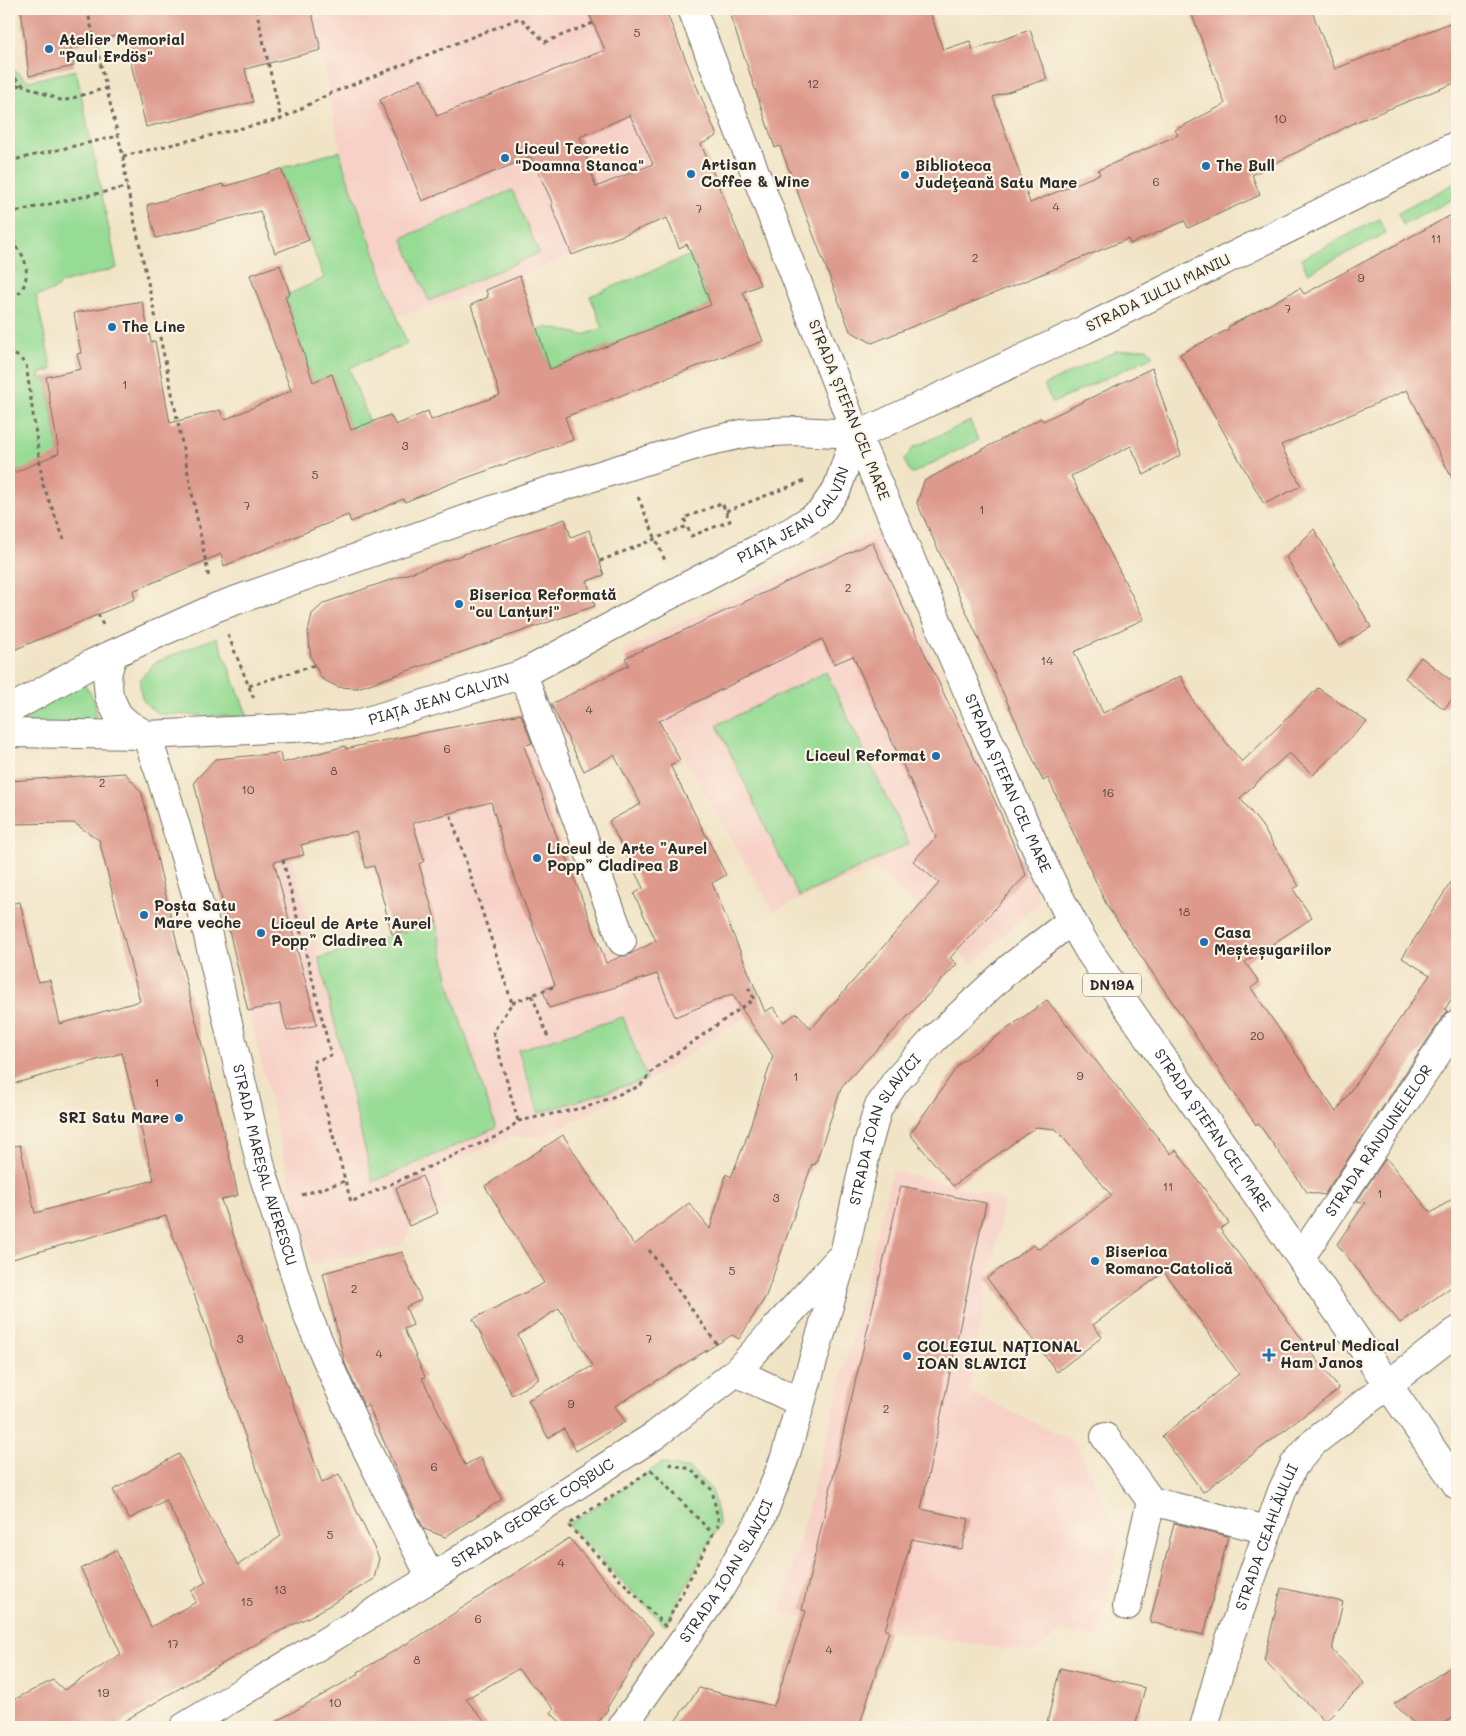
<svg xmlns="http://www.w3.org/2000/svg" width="1466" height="1736" viewBox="0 0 1466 1736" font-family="Mali,sans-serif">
  <rect width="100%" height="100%" fill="#fcf5e5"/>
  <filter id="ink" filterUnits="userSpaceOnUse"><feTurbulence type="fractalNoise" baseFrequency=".02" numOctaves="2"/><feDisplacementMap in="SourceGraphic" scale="10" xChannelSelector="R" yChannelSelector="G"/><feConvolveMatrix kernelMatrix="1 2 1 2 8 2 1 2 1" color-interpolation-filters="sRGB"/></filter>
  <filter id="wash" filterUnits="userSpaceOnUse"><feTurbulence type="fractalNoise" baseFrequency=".0096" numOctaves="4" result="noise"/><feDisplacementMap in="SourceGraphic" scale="20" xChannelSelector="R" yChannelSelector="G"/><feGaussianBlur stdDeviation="1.12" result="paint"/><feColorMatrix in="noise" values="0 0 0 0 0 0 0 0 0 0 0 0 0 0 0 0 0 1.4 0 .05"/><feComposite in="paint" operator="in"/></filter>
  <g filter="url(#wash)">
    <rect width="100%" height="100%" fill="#f1e4c6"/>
    <g fill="#f7d1c7">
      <polygon points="346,9 665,9 717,136 653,164 551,204 572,255 486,290 398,316 344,168 314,19"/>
      <polygon points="875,530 1040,900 973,965 912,903 873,869 773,911 623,651"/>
      <polygon points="526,713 558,834 600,948 645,946 724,912 762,1006 640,1086 542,1137 510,1137 438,1168 443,1186 452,1206 414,1223 400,1246 312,1264 285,1162 194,782 215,759 280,753 304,855 292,858 319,958 373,1182 451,991 436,922 415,928 366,744"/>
      <polygon points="892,1171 939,1181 1004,1200 969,1391 1075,1442 1120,1535 1099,1638 1061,1631 1034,1653 795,1616 780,1615 860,1306"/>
    </g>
    <g fill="#97dc95" stroke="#618460">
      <polygon points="9,67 29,81 76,70 117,268 62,283 52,291 36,296 52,370 40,374 41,379 46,377 73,535 19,470 9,475"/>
      <polygon points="340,151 344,168 407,344 349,368 370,423 357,448 332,375 313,382 285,296 324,278 281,168"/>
      <polygon points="1457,182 1457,197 1403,225 1398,213"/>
      <polygon points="512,190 539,253 429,301 402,238"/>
      <polygon points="1379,219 1386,233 1308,273 1301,259"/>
      <polygon points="691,255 711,305 550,369 537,331 547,327 584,335 603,328 590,296"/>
      <polygon points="1147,348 1153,356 1053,403 1044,385 1116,351"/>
      <polygon points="970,421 978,440 911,474 904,460 914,447"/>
      <path d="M217,637L248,717L160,714C142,704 140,698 140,679L156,662Z"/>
      <polygon points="826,672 909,844 799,897 717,725"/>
      <path d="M83,683C92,695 97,702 96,716L87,722L19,728L11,715Z"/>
      <polygon points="436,922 451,991 496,1128 373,1182 319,958"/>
      <polygon points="623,1017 647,1079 539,1113 518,1050"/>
      <polygon points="662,1463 690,1469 712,1490 719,1524 665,1626 568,1525"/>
    </g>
    <g id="blocks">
      <g fill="#dd9a8c" fill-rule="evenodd">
        <polygon points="21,9 311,9 321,50 245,69 253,102 146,127 124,34 71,46 74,66 29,76"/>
        <path d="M587,9H665L717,136L701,144L760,285L743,292L763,341L565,417L573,440L452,483L405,502L403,499L351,522L348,515L224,566L221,554L133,591L135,599L9,652V475L59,453L46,377L81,369L77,354L81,353L74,313L142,301L151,342L155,341L170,423L220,410L224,420L291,391L250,275L280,265L290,294L285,296L313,382L332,374L351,430L390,415L396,425L428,411L431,420L500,395L471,305L488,297L486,290L520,276L550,369L711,305L687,244L679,248L667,218L572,255L551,204H553L531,157L422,201L380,100L421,79L437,116L605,50ZM630,115L653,164L596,187L580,137Z"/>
        <polygon points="728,9 929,9 943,50 970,41 973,50 1030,30 1047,79 993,97 1030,203 1100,174 1098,170 1178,135 1175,130 1225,104 1190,9 1311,9 1335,69 1457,20 1457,82 1356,122 1252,175 1260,195 1188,228 1185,221 1130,244 1128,239 872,343 850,331 780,146 775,148"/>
        <polygon points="281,169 309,240 275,253 260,211 156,238 147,205 223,184 224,187"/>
        <polygon points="1457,212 1457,488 1407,390 1281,445 1301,486 1264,504 1180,354 1229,329 1228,327 1300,288 1304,294"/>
        <polygon points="1152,368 1181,455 1144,475 1131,446 1071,476 1144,619 1074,652 1103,713 1181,676 1195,704 1242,762 1318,688 1367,722 1313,775 1289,753 1240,798 1262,826 1299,886 1293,889 1312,918 1245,962 1259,982 1251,988 1336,1112 1430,975 1402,958 1457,873 1457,993 1456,992 1445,1009 1448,1011 1444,1015 1324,1195 1307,1192 1258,1123 1256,1125 1107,906 1048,778 1043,781 917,503 924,481 1041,418 1043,421"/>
        <polygon points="565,519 571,537 589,530 604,575 587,581 595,606 358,688 338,687 322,679 311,658 308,633 312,614 324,603"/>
        <polygon points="1314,529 1371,627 1339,646 1286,557"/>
        <path d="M872,542L999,810L1026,875L950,958L957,964L842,1086L815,1165L812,1164L766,1296L739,1339L732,1335L615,1406L625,1422L576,1451L564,1429L548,1438L528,1400L593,1366L559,1308L518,1335L539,1379L512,1395L473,1319L544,1283L485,1186L563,1135L634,1245L689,1203L710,1229L726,1174L731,1177L745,1142L773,1056L732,994L675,1017L657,974L549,1008L543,990L555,985L506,854L491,802L413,823L424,861L419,864L436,922L415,928L392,934L374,866L366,868L356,831L301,845L304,855L274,862L317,1025L287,1031L280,1004L248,1011L194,782L215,759L280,753L282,763L345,746L346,749L366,744L521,714L532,743L524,746L560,845H562L606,963L622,956H627L656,941L634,894L643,888L609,821L641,804L614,755L584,771L551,704L629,665L625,658ZM822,639L834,664L853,656L936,837L913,861L939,883L811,1029L797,1013L784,1022L773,1007L765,1012L712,883L726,875L670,765L680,760L659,721Z"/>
        <polygon points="1421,657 1457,685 1457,693 1444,709 1405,678"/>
        <polygon points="125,773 142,793 184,973 229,1154 238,1195 221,1200 322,1483 339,1474 379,1558 374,1579 313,1615 276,1633 180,1688 114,1727 15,1727 9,1716 9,1702 53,1680 64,1690 121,1654 81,1569 116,1550 151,1627 196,1602 191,1591 206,1582 166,1500 129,1519 113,1490 179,1454 214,1525 215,1524 238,1565 281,1536 166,1216 9,1260 9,1147 20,1145 35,1213 154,1180 122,1053 9,1085 9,904 20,902 38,982 50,980 60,1024 140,1001 99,840 74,823 9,824 9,781"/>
        <polygon points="1047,1000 1171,1154 1176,1150 1229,1223 1220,1229 1339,1389 1203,1492 1162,1436 1239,1374 1164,1272 1093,1325 1102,1337 1057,1372 987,1278 1033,1245 1039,1249 1112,1196 1056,1129 1036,1127 953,1186 910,1134 960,1063"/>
        <polygon points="1386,1158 1431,1213 1457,1196 1457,1283 1400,1323 1337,1244 1365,1203 1357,1201"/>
        <polygon points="422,1176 438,1213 409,1226 396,1188"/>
        <polygon points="901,1186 986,1203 921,1509 969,1519 962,1549 912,1539 885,1630 889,1631 859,1727 671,1727 699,1688 774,1706 806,1611 802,1610"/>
        <polygon points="402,1252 421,1300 406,1307 413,1325 404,1329 425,1377 422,1378 465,1465 480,1457 502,1499 445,1537 424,1529 404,1488 368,1405 364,1407 345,1363 323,1273"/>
        <polygon points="1174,1523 1228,1536 1204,1635 1150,1622"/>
        <polygon points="569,1538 607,1583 653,1632 607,1708 608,1709 595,1727 565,1727 551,1713 554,1709 518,1669 466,1699 489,1727 267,1727 359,1674 358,1672 418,1637"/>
        <polygon points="1281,1588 1343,1602 1332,1650 1364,1683 1325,1722 1264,1660"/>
        <polygon points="1457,1663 1457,1715 1437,1727 1418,1727 1394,1704"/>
        <polygon points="1060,1668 1145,1688 1135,1727 1046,1727"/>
      </g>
    </g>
  </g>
  <g filter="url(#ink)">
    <use href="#blocks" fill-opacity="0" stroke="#706c61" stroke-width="1"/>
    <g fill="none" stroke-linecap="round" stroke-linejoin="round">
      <defs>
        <g id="minor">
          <polyline points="692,9 856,434"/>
          <polyline points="113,655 107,674 109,696 118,715 128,724 146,735"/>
          <polyline points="523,674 622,941"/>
          <polyline points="9,710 93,663 217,607 529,497 706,442 747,433 796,431 856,434"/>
          <path id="s1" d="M9,733L146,735L354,725L523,674L649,606L792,531L820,513L837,489L856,434"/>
          <path id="s2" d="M146,735L161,777L206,927L262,1171L309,1319L359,1434L431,1578"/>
          <path id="s3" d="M1301,1257L1457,1024"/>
          <polyline points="736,1372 800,1402"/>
          <polyline points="1105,1437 1151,1501 1268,1530"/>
          <polyline points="1127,1606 1151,1501"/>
          <path id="s4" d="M184,1727L431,1578L654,1436L736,1372L838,1260"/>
          <path id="s5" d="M622,1727L720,1589L761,1519L785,1457L844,1254L868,1144L878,1108L896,1081L934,1039L1011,967L1071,921"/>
          <path id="s6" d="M1204,1727L1223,1659L1282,1491L1294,1465L1313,1443L1457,1331"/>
        </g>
        <g id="major">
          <path id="s7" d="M1457,145L1084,330L867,431L856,434C902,537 945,640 990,743C1020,813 1049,884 1089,951L1457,1485"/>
        </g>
      </defs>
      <use href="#minor" stroke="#706c61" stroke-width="30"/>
      <use href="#major" stroke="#706c61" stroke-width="30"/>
      <g stroke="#706c61" stroke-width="3" stroke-dasharray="4 4" stroke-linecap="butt">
        <polyline points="87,9 123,156 127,187 170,383 209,578"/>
        <polyline points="256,9 281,119"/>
        <polyline points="9,73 23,85 63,101 106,88"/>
        <polyline points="9,87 22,85"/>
        <polyline points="123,156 281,119 329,94 520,18 545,42 593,23"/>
        <polyline points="9,161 118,136"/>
        <polyline points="9,213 127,187"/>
        <polyline points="9,217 15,245"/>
        <path d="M9,243C27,250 31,276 21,291C18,295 13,299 9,302"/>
        <polyline points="9,349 26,364 43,485 64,539"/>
        <polyline points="638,497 666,563"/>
        <polyline points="726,511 804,481"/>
        <polyline points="600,561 687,526 691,536 730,521 722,503 684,518 687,526"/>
        <polyline points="98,614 103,625"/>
        <polyline points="228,635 254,699"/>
        <polyline points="249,686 315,665"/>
        <polyline points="283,860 331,1055 313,1062 351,1202 506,1132 518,1121 493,1032 512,1003 450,813"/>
        <polyline points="532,995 549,1040"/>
        <polyline points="512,1003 555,986"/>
        <polyline points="518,1121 587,1107 640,1086 654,1069 754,999 748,987"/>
        <polyline points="302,1195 345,1181"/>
        <polyline points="649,1250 719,1347"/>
        <polyline points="669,1464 690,1469 712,1490 719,1524 717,1527"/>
        <polygon points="651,1470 713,1534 665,1626 568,1525"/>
      </g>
      <use href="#minor" stroke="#fff" stroke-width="28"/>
      <use href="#major" stroke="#fff" stroke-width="28"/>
    </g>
  </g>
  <g fill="#1f6fb2" stroke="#fcf5e5" stroke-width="2">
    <circle cx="49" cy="49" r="5"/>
    <circle cx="505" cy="158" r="5"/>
    <circle cx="1206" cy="166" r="5"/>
    <circle cx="691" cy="174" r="5"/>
    <circle cx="905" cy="175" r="5"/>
    <circle cx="112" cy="327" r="5"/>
    <circle cx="459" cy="604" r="5"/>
    <circle cx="936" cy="756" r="5"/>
    <circle cx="537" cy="858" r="5"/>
    <circle cx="144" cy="915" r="5"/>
    <circle cx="261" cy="933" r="5"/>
    <circle cx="1204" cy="942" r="5"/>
    <circle cx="179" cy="1118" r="5"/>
    <circle cx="1095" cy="1261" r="5"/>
    <path d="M1266.5 1347.5h5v5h5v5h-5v5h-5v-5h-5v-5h5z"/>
    <circle cx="907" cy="1356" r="5"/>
  </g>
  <g text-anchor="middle" stroke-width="4.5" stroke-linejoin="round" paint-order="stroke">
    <g font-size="12" fill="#584743">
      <text x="637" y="37">5</text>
      <text x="813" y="88">12</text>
      <text x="1280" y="123">10</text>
      <text x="1156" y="186">6</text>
      <text x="1056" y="211">4</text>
      <text x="699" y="213">7</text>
      <text x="1436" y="243">11</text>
      <text x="975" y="262">2</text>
      <text x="1361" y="282">9</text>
      <text x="1288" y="313">7</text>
      <text x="125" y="389">1</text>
      <text x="405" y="450">3</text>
      <text x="315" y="479">5</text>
      <text x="247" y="510">7</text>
      <text x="982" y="514">1</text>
      <text x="848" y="592">2</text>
      <text x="1047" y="665">14</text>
      <text x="589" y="714">4</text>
      <text x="447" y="753">6</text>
      <text x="334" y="775">8</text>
      <text x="102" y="787">2</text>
      <text x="248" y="794">10</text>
      <text x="1108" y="797">16</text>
      <text x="1184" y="916">18</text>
      <text x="1257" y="1040">20</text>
      <text x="1080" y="1080">9</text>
      <text x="796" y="1081">1</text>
      <text x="157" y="1087">1</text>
      <text x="1168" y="1191">11</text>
      <text x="1380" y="1198">1</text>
      <text x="776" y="1202">3</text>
      <text x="732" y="1275">5</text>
      <text x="354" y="1293">2</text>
      <text x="240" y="1343">3</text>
      <text x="649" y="1343">7</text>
      <text x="379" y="1358">4</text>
      <text x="571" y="1408">9</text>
      <text x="886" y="1413">2</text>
      <text x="434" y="1471">6</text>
      <text x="330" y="1539">5</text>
      <text x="561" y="1567">4</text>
      <text x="280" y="1594">13</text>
      <text x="247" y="1606">15</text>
      <text x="478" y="1623">6</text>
      <text x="173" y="1648">17</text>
      <text x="829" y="1654">4</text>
      <text x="417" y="1664">8</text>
      <text x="103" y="1697">19</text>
      <text x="335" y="1707">10</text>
    </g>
    <rect fill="#fcf5e5" stroke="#6a6863" stroke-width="1" x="1083" y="973.5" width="58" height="23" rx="4"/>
    <g font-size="14" font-weight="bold" fill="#2b2b2b">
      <text x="1112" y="990">DN19A</text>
    </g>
    <g font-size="15" font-weight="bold" fill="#2b2b2b" stroke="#fcf5e5" text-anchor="start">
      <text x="59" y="45">Atelier Memorial<tspan x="59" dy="17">"Paul Erdös"</tspan></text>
      <text x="515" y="154">Liceul Teoretic<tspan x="515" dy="17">"Doamna Stanca"</tspan></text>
      <text x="701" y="170">Artisan<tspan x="701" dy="17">Coffee &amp; Wine</tspan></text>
      <text x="915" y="171">Biblioteca<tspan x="915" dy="17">Judeţeană Satu Mare</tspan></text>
      <text x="1216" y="171">The Bull</text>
      <text x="122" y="332">The Line</text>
      <text x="469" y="600">Biserica Reformată<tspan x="469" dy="17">"cu Lanțuri"</tspan></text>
      <text x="926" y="761" text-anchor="end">Liceul Reformat</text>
      <text x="547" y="854">Liceul de Arte ”Aurel<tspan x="547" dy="17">Popp” Cladirea B</tspan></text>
      <text x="154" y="911">Poșta Satu<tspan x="154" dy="17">Mare veche</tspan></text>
      <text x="271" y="929">Liceul de Arte ”Aurel<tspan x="271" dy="17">Popp” Cladirea A</tspan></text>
      <text x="1214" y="938">Casa<tspan x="1214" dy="17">Meșteșugariilor</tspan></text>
      <text x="169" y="1123" text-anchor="end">SRI Satu Mare</text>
      <text x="1105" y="1257">Biserica<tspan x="1105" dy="17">Romano-Catolică</tspan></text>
      <text x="1280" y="1351">Centrul Medical<tspan x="1280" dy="17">Ham Janos</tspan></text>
      <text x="917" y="1352">COLEGIUL NAŢIONAL<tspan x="917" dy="17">IOAN SLAVICI</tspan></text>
    </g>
    <g font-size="15" fill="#2b2b2b" stroke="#fcf5e5">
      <text transform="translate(1158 293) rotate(-26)" y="5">STRADA IULIU MANIU</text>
      <text transform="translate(849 410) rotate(68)" y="5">STRADA ȘTEFAN CEL MARE</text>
      <text dy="5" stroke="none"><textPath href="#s1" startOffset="839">PIAȚA JEAN CALVIN</textPath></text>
      <text dy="5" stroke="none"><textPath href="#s1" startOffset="434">PIAȚA JEAN CALVIN</textPath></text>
      <text dy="5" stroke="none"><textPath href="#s7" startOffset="1048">STRADA ȘTEFAN CEL MARE</textPath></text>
      <text dy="5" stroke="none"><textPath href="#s7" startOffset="1452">STRADA ȘTEFAN CEL MARE</textPath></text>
      <text dy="5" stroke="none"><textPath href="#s5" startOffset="661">STRADA IOAN SLAVICI</textPath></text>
      <text dy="5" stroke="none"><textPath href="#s3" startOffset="140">STRADA RÂNDUNELELOR</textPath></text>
      <text dy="5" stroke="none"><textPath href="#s2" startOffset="446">STRADA MAREȘAL AVERESCU</textPath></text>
      <text dy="5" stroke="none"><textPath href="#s4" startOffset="409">STRADA GEORGE COȘBUC</textPath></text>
      <text dy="5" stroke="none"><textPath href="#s6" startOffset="200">STRADA CEAHLĂULUI</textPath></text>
      <text dy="5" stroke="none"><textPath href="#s5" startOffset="188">STRADA IOAN SLAVICI</textPath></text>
    </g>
  </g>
  <rect width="1466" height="1736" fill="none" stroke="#fcf5e5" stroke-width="30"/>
</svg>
